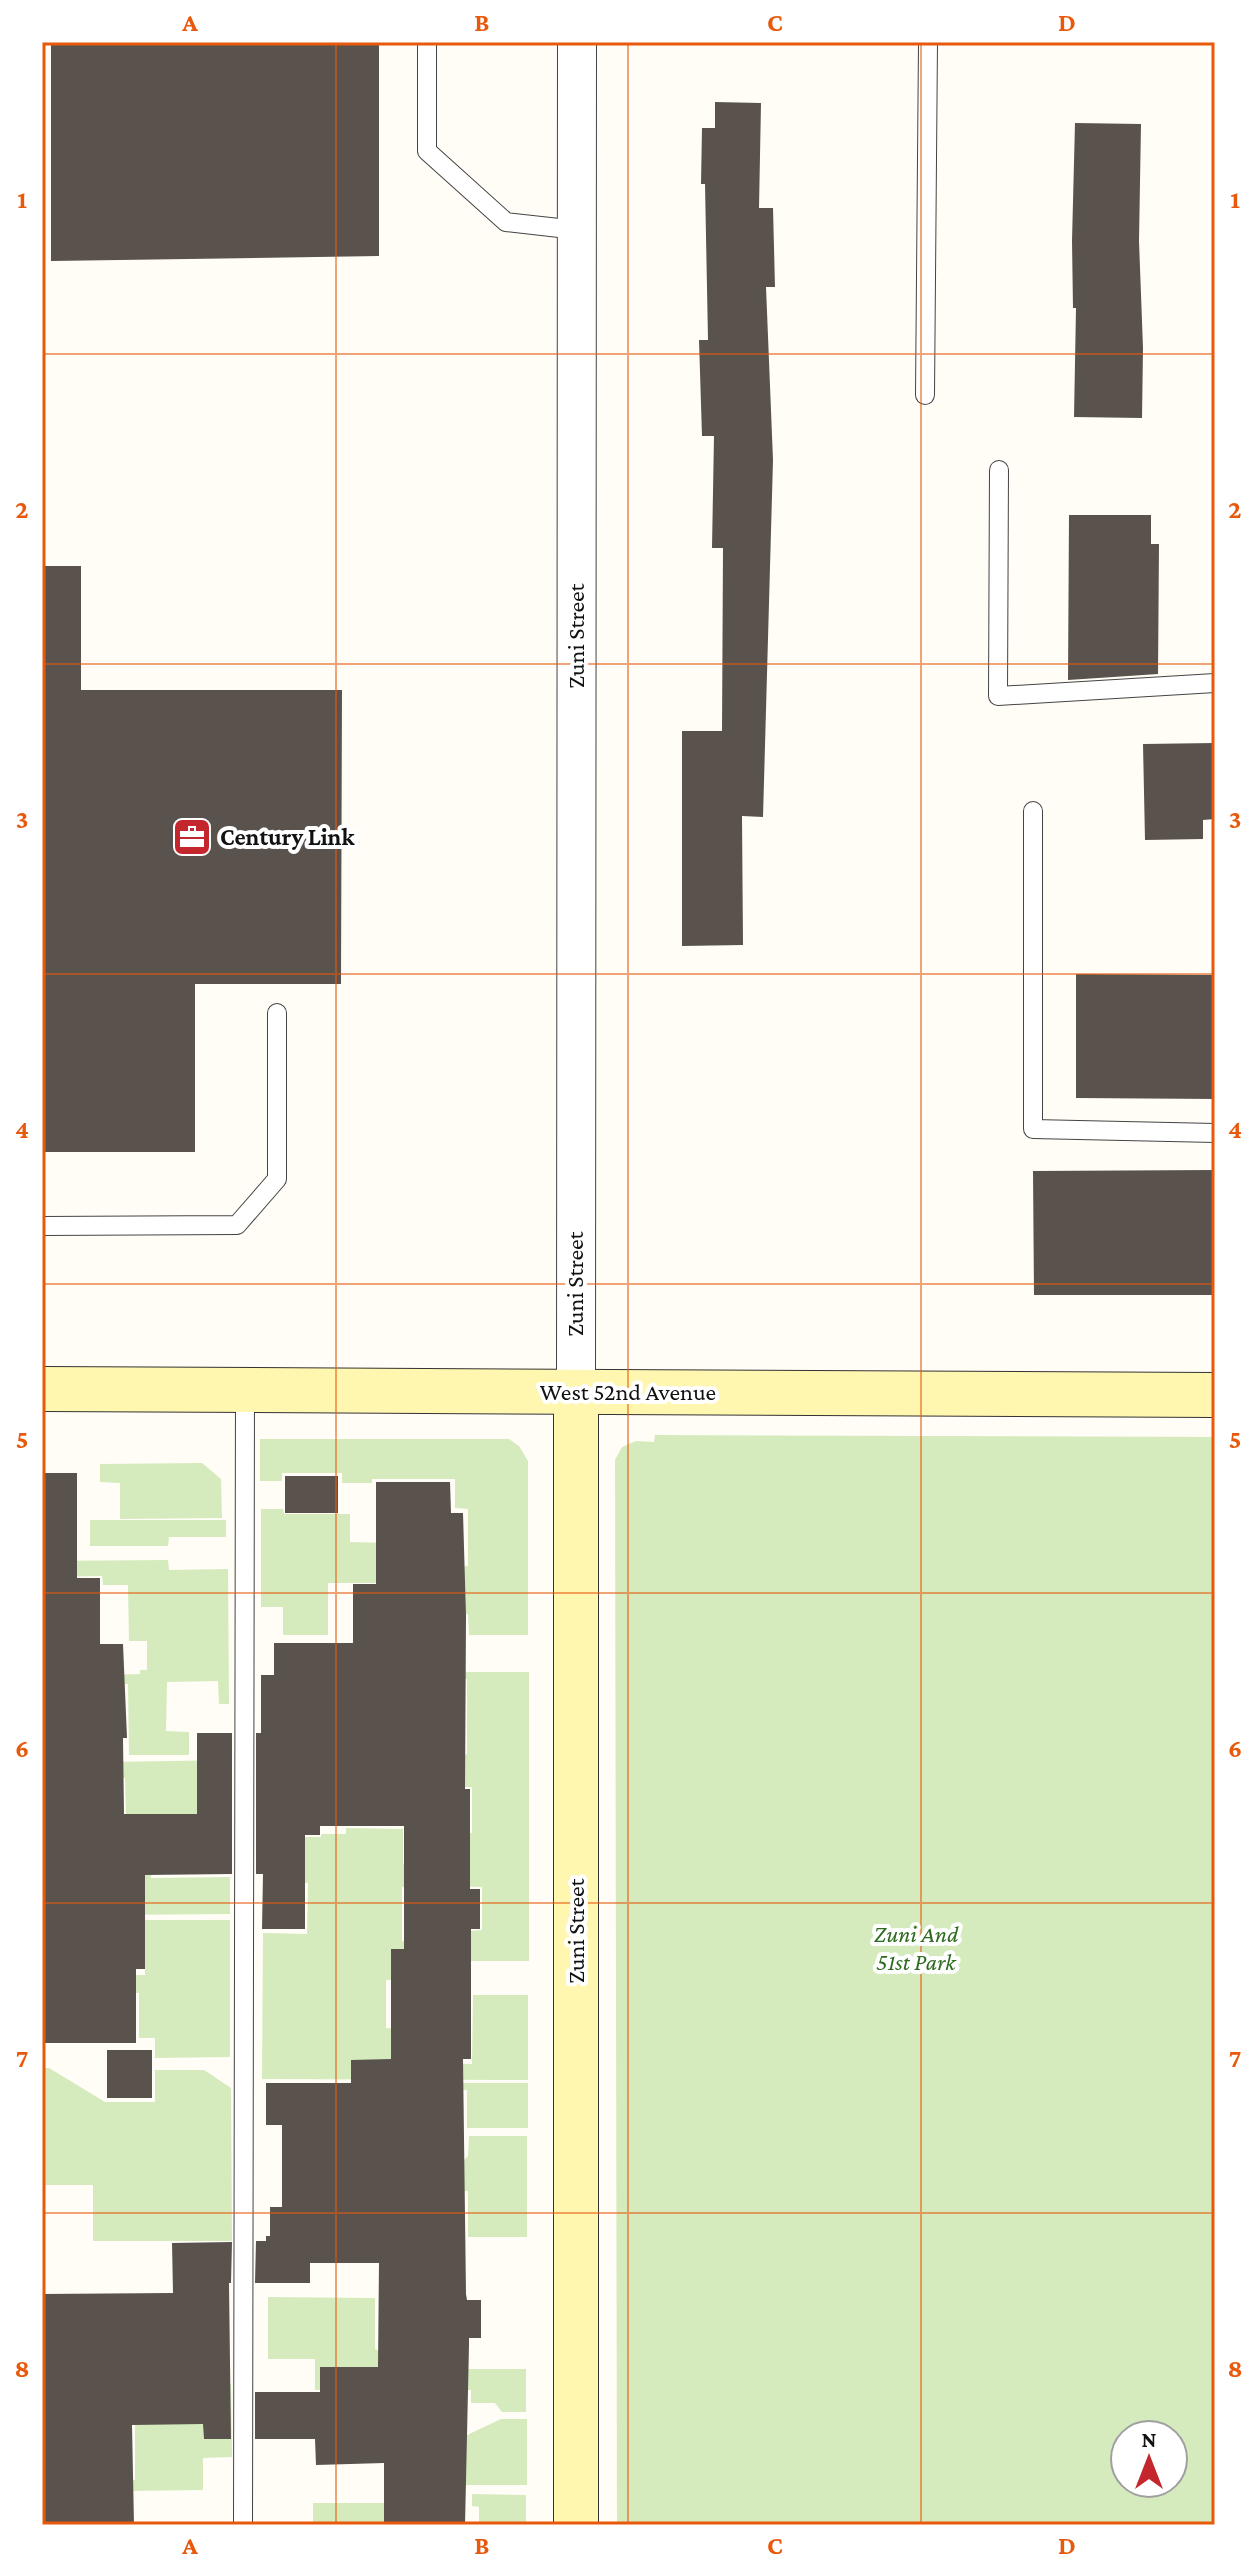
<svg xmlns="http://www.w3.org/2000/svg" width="1257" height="2567" viewBox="0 0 1257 2567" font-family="'Crimson Pro',serif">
  <rect width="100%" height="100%" fill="#fffdf5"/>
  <g fill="#d5ebbd" fill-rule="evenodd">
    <path d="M655,1435L1215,1437V2525H617L615,1460L622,1447L636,1441L654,1442ZM1125,2435H1173V2483H1125Z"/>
    <polygon points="260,1439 509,1439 519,1446 528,1461 528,1635 469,1635 468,1614 453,1614 453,1567 468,1566 468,1509 455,1508 455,1479 372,1479 372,1483 342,1483 342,1473 282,1473 282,1481 260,1481"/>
    <polygon points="202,1463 221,1479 222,1518 120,1519 120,1483 100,1482 100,1464"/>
    <polygon points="261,1509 283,1509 284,1514 350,1514 350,1542 388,1543 449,1583 328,1583 328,1635 283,1635 283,1607 261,1607"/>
    <polygon points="90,1520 226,1520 226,1537 169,1537 168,1546 90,1546"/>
    <polygon points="168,1560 169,1570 228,1569 229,1704 219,1704 218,1681 167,1682 166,1731 189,1732 189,1755 129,1755 128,1684 107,1684 107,1675 140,1674 140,1670 147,1670 147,1641 129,1641 128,1585 103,1585 102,1576 42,1577 42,1561"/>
    <polygon points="402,1672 529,1672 529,1961 470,1961 470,1931 482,1930 482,1887 443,1886 444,1833 472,1833 472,1787 397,1787 467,1754 467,1679 402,1678"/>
    <polygon points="42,1756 111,1762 231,1760 231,1822 152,1823 152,1814 126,1814 125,1778 112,1778"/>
    <polygon points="346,1828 403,1829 403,1864 441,1864 441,1886 402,1887 402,1941 410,1942 409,1980 386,1980 386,2028 400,2029 400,2063 472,2064 473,1995 528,1995 528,2080 262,2079 263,1933 307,1934 308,1883 264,1883 272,1837 321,1837 321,1834 346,1834"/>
    <polygon points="42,1840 150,1857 151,1878 230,1877 230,1914 107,1915"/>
    <polygon points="109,1920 230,1920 230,2057 155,2058 155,2038 139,2038 139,1993 114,1992 42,1976 145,1975 145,1936 109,1937"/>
    <polygon points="42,2068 49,2068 105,2102 155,2102 155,2070 204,2070 231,2088 232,2241 93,2241 93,2185 42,2185"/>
    <polygon points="300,2083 528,2083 528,2128 467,2128 467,2090 377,2090 300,2127"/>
    <polygon points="469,2136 527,2136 527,2237 468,2237 468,2191 373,2191 456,2169 468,2156"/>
    <polygon points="268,2297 375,2298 375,2349 431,2369 526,2369 526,2412 502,2412 495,2403 471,2403 471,2390 315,2390 315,2359 268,2359"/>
    <polygon points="231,2384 232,2457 203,2458 203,2490 51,2492 106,2480 135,2480 135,2417 42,2386"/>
    <polygon points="501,2419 527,2419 527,2485 465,2485 465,2436"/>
    <polygon points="472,2494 526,2495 526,2525 479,2525 479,2507 472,2506"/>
    <rect x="313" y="2503" width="71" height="22"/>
  </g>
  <g fill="#5a524d">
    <polygon points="51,42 379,42 379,256 51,261"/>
    <polygon points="715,102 761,103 759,208 773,208 775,287 766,287 773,460 763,817 742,816 743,945 682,946 682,731 722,731 723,548 712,548 714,436 702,436 699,340 708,340 705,184 701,184 702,128 715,128"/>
    <polygon points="1075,123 1141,124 1139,241 1143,348 1142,418 1074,417 1076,308 1073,308 1072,241"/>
    <polygon points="1069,515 1151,515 1151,544 1159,544 1158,674 1068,680"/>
    <polygon points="42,566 81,566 81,690 342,690 341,984 195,984 195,1152 42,1152"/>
    <polygon points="1215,743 1215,819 1203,820 1203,839 1145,840 1143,744"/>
    <polygon points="1076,974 1215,975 1215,1099 1076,1098"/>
    <polygon points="1215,1170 1215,1295 1034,1295 1033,1171"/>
    <polygon points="42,1473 77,1473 77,1578 100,1578 100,1644 123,1644 127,1738 123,1738 124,1814 197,1814 197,1733 232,1733 232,1874 145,1875 145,1969 136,1969 136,2043 42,2043"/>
    <rect x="285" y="1476" width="53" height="37"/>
    <polygon points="376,1482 450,1482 451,1513 463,1513 466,1616 465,1789 470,1789 470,1889 480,1889 480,1929 471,1929 471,2059 463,2059 466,2294 467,2300 481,2300 481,2338 469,2338 469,2345 465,2525 384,2525 384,2463 316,2465 315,2439 255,2439 255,2392 320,2392 320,2367 378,2367 379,2263 310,2263 310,2283 255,2283 256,2241 266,2241 266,2236 270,2236 270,2207 282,2207 282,2125 266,2125 266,2083 351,2083 351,2060 391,2059 391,1949 404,1949 404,1826 320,1826 320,1835 305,1835 305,1929 262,1929 263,1874 256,1874 256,1733 261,1733 261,1675 274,1675 274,1643 353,1643 353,1584 376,1584"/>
    <rect x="107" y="2050" width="45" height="48"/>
    <polygon points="232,2242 231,2283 229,2283 231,2439 204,2439 203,2424 132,2425 134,2525 42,2525 42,2294 173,2293 172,2243"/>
  </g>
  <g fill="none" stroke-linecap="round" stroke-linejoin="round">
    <defs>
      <g id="lane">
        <polyline points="427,42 427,151 506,222 577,230"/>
        <polyline points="925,395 928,42"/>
        <polyline points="999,470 998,696 1215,683"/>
        <polyline points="1033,811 1033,1129 1215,1133"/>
        <polyline points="42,1226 237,1225 277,1179 277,1013"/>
        <polyline points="243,2525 245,1390"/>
      </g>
      <polyline id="street" points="576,1392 577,42"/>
      <g id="secondary">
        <polyline points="42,1389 1215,1395"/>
        <polyline points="576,1392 576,2525"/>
      </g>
    </defs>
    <use href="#lane" stroke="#444" stroke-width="20"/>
    <use href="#street" stroke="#444" stroke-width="40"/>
    <use href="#secondary" stroke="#333" stroke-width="46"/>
    <use href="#lane" stroke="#fff" stroke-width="18"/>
    <use href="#street" stroke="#fff" stroke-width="38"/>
    <use href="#secondary" stroke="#fff6b0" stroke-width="44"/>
  </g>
  <path fill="none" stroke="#e8590c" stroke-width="2" stroke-opacity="0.55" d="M336,42V2525M628,42V2525M921,42V2525M42,354H1215M42,664H1215M42,974H1215M42,1284H1215M42,1593H1215M42,1903H1215M42,2213H1215"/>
  <defs>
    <symbol id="office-square" viewBox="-11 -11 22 22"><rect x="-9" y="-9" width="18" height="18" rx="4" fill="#c4262e" stroke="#fff"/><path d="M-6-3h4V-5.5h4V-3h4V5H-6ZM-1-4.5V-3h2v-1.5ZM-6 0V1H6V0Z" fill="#fff"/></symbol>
  </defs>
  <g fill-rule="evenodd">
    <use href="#office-square" x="170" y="815" width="44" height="44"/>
  </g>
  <g text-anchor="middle" stroke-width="8" stroke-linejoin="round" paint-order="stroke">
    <g font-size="24" fill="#111" stroke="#fff">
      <text transform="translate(576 636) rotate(-90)" y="8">Zuni Street</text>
      <text transform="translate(575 1284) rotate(-90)" y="8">Zuni Street</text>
      <text x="628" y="1400">West 52nd Avenue</text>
      <text transform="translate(576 1931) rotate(-90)" y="8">Zuni Street</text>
    </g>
    <g font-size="24" font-weight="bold" fill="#111" stroke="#fff" text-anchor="start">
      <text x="220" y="845">Century Link</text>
    </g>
    <g font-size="24" font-style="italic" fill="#2f6b1f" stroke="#fff">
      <text x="916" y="1942">Zuni And<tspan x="916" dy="28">51st Park</tspan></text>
    </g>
  </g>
  <rect width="1257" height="2567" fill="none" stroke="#ffffff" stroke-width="88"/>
  <g transform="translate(1149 2459)"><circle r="38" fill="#ffffff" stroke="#a0a0a0" stroke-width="2"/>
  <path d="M0-6L14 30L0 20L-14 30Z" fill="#c4262e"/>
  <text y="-12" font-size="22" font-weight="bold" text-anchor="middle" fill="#111111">N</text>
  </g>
  <rect x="44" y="44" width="1169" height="2479" fill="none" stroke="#e8590c" stroke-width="3"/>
  <g font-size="26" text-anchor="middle" font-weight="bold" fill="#e8590c">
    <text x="190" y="31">A</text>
    <text x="482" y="31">B</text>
    <text x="775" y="31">C</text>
    <text x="1067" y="31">D</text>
    <text x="22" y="208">1</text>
    <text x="1235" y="208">1</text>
    <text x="22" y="518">2</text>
    <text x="1235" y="518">2</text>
    <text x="22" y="828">3</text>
    <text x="1235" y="828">3</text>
    <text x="22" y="1138">4</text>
    <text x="1235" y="1138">4</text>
    <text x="22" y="1448">5</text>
    <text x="1235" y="1448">5</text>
    <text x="22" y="1757">6</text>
    <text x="1235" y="1757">6</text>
    <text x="22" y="2067">7</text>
    <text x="1235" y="2067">7</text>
    <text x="22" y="2377">8</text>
    <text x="1235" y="2377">8</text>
    <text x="190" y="2554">A</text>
    <text x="482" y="2554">B</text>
    <text x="775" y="2554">C</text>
    <text x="1067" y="2554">D</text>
  </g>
</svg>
